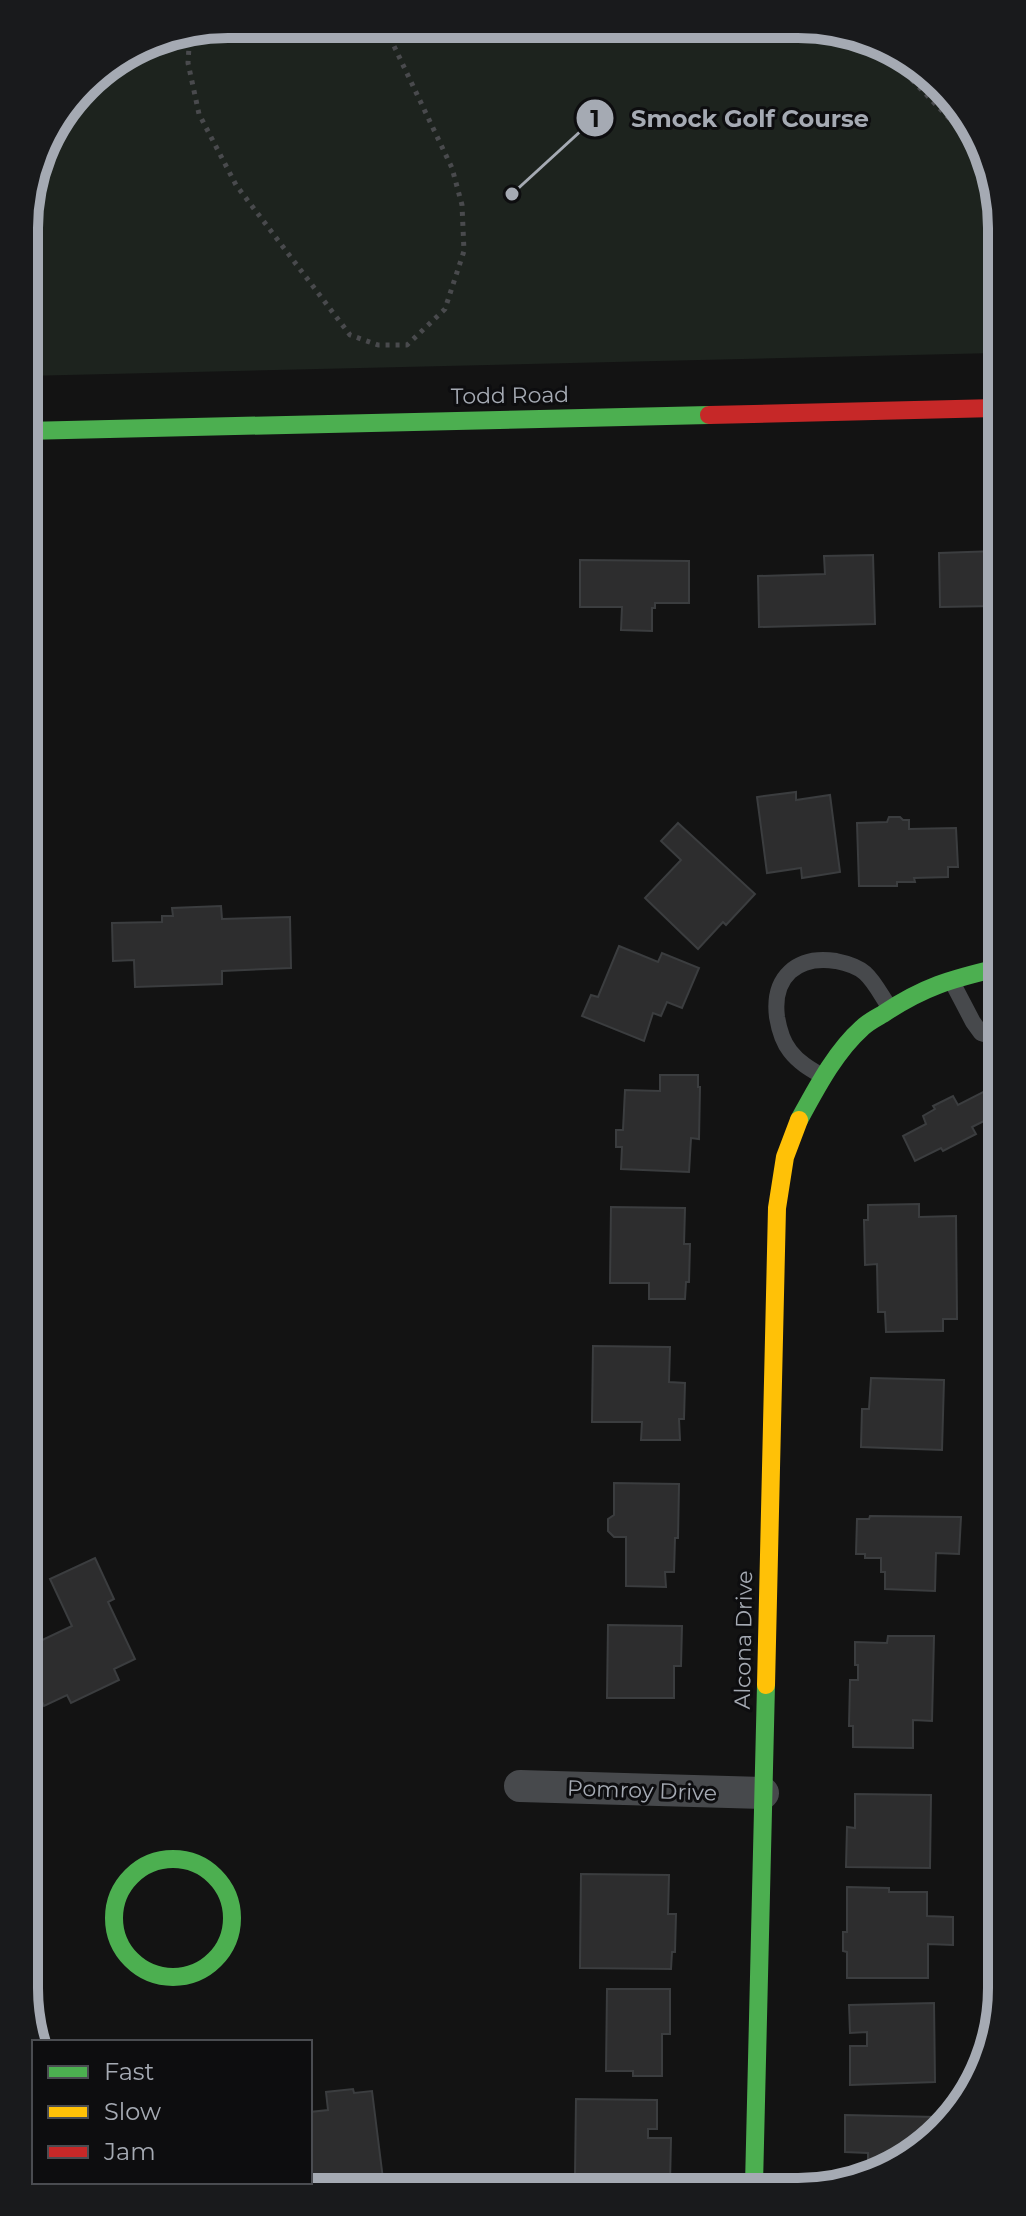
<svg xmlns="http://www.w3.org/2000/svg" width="1026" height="2216" viewBox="0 0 1026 2216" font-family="Montserrat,sans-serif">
  <rect width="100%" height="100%" fill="#131313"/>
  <polygon fill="#1d231e" points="228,24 837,28 933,75 995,175 996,353 25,376 24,214 45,138 93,75 150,39"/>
  <g fill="#2d2d2e" stroke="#3b3d3f" stroke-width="2">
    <polygon points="996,551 996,606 940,607 939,553"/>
    <polygon points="873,555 875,624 759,627 758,576 825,574 824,556"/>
    <polygon points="580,560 689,561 689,603 655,603 655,608 652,608 652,631 621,630 622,607 580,607"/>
    <polygon points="796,792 796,800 830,795 840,872 802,878 801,868 767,873 757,797"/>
    <polygon points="997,796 997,876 996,876 994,801 997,801"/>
    <polygon points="889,817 900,817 903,820 909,820 909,829 956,828 958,867 948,867 948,877 914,878 915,882 897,882 897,886 859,886 857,823 887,822"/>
    <polygon points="678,823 755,894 726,925 723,922 698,949 645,898 681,860 661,841"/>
    <polygon points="221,906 222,919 290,917 291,968 222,971 222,984 135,987 134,960 113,961 112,923 162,922 162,916 173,916 172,908"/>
    <polygon points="619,946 658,962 662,953 699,968 682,1008 667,1002 661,1016 653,1013 644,1041 582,1016 591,995 598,997"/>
    <polygon points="660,1075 698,1075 698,1087 700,1087 699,1139 691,1138 689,1172 621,1169 622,1147 616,1147 616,1130 623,1130 625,1090 660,1091"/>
    <polygon points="987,1090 998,1114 972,1127 976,1134 943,1151 941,1148 915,1161 903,1136 926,1124 923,1116 935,1109 933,1106 953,1096 958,1105"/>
    <polygon points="919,1204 919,1217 956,1216 957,1319 943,1319 943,1331 886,1332 885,1312 878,1312 877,1264 865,1265 864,1220 868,1220 868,1205"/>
    <polygon points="611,1207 685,1208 684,1244 690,1244 689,1282 686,1282 685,1299 649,1299 649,1283 610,1283"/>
    <polygon points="593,1346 670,1347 669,1382 685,1383 684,1419 679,1419 680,1440 641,1440 642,1422 592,1422"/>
    <polygon points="871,1378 944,1380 942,1450 861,1447 862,1409 869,1409"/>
    <polygon points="614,1483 679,1484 678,1538 675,1538 674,1572 665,1572 666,1587 626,1586 626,1537 614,1537 608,1531 608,1519 614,1515"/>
    <polygon points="870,1516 961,1517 959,1554 936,1553 935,1591 885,1589 885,1572 881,1572 881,1558 865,1558 865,1554 856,1554 857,1519 869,1519"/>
    <polygon points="95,1558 114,1599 108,1602 135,1659 114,1669 119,1680 71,1703 67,1695 44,1706 30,1675 30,1655 42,1649 38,1642 72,1626 50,1579"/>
    <polygon points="608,1625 682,1626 681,1666 674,1666 674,1698 607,1698"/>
    <polygon points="888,1636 934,1636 932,1721 913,1720 913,1748 853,1747 853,1726 849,1726 850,1680 858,1680 858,1665 855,1665 855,1642 887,1643"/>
    <polygon points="855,1794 931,1795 930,1868 846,1867 847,1827 855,1828"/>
    <polygon points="581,1874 669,1875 668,1914 676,1914 675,1952 672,1952 671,1969 580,1968"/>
    <polygon points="847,1887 889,1888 889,1892 927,1892 927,1916 953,1917 953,1945 928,1944 928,1978 847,1978 847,1952 843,1951 843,1932 847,1932"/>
    <polygon points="607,1989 670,1989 670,2034 662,2034 662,2076 633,2076 633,2071 606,2071"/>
    <polygon points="934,2003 935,2082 850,2085 850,2046 867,2046 867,2032 850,2033 849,2005"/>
    <polygon points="353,2089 354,2093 372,2091 384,2187 257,2188 257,2182 310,2182 310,2112 328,2110 326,2092"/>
    <polygon points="576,2099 657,2100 657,2129 648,2129 648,2138 671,2138 670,2183 639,2183 639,2178 575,2177"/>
    <polygon points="845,2115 937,2117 937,2131 878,2168 868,2168 868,2153 845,2152"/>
  </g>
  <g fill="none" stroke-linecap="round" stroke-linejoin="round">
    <g stroke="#494a4d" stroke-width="5" stroke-dasharray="4 6" stroke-linecap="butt">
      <polyline points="190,31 188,63 199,114 236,185 350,335 378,345 407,345 445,309 464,251 462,205 452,168 384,25"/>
      <polyline points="884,51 978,148"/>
    </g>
    <g stroke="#47494c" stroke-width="16">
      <polyline points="951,980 973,1022 981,1033 998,1038"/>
      <path d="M824,1077C812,1070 799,1063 790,1051C782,1041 779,1029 777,1017C772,977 797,955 836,961C846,963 857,966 865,973C875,982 882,997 890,1008"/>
    </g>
    <polyline stroke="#47494c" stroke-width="32" points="520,1786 763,1793"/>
    <g stroke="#4caf50" stroke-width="18">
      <polyline points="25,431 709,415"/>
      <path d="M799,1120C816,1089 835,1052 862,1028C868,1022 876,1018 883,1014C923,987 951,979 998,968"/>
      <circle cx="173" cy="1918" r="59"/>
      <polyline points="754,2185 766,1685"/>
    </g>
    <polyline stroke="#ffc107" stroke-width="18" points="766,1685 777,1208 785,1157 799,1120"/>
    <polyline stroke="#c62828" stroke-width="18" points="709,415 996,408"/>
  </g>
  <g text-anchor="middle" stroke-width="6" stroke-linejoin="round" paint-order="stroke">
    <g font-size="22" fill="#a5aab3" stroke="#0d0d0f">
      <text transform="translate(510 395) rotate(-1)" y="8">Todd Road</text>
      <text transform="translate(743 1640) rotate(-89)" y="8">Alcona Drive</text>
      <text transform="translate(642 1790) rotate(2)" y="8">Pomroy Drive</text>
    </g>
  </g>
  <path d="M0 0H1026V2216H0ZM228 38H798A190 190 0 0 1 988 228V1988A190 190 0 0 1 798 2178H228A190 190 0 0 1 38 1988V228A190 190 0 0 1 228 38Z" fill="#191a1c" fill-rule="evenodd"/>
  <path fill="none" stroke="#a5aab3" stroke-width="10" d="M228 38H798A190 190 0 0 1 988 228V1988A190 190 0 0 1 798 2178H228A190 190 0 0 1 38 1988V228A190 190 0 0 1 228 38Z"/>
  <path fill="none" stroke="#a5aab3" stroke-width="3" d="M512 194L595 118"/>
  <g fill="#a5aab3" stroke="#0d0d0f" stroke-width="3">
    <circle cx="512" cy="194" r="8"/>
    <circle cx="595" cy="118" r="20"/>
  </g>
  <g font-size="24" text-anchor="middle" font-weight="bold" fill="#111">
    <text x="595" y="127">1</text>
  </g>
  <g font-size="24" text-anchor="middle" font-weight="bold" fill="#a5aab3" stroke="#0d0d0f" stroke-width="6" stroke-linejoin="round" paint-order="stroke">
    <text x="750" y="127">Smock Golf Course</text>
  </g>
  <rect x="32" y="2040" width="280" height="144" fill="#0d0d0f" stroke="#4a4c51" stroke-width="2"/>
  <rect x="48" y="2066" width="40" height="12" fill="#4caf50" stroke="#4a4c51" stroke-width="2"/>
  <text x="104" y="2080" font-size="24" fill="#a5aab3">Fast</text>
  <rect x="48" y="2106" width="40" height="12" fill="#ffc107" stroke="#4a4c51" stroke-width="2"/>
  <text x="104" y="2120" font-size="24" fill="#a5aab3">Slow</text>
  <rect x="48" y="2146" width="40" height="12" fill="#c62828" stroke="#4a4c51" stroke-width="2"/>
  <text x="104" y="2160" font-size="24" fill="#a5aab3">Jam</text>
</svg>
